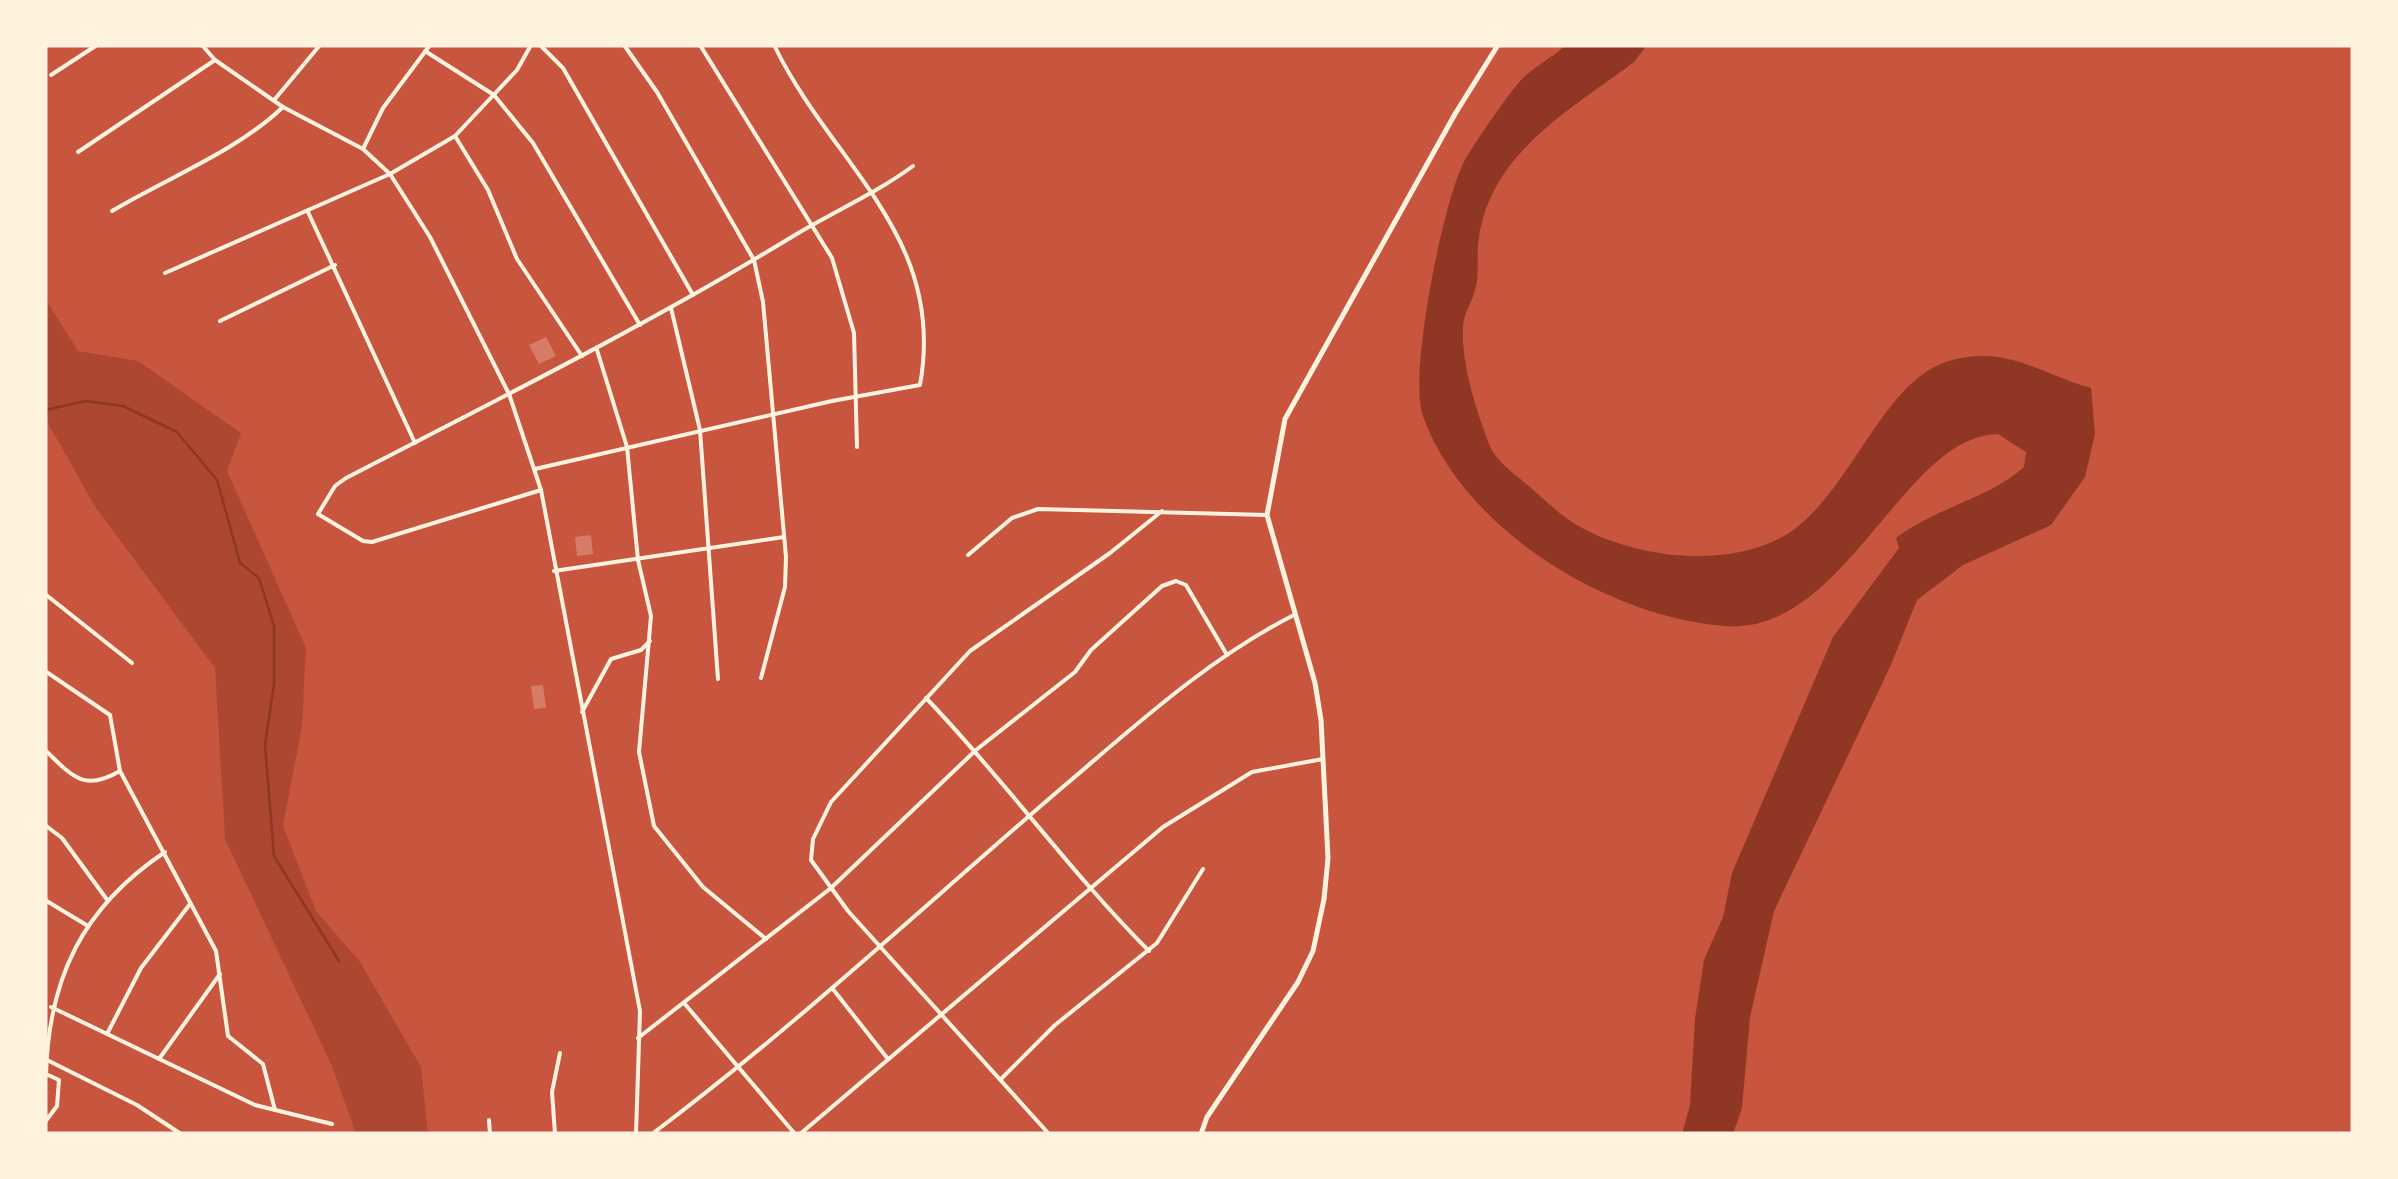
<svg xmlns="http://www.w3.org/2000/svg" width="2398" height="1179" viewBox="0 0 2398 1179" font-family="'Fira Sans Condensed',sans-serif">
  <rect width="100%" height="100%" fill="#c8553d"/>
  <polygon fill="#ae4732" points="45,298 78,351 138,361 241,433 227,471 306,648 302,726 283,826 316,911 360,962 421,1067 428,1134 356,1134 332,1066 225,839 215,668 96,508 45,418"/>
  <path fill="#8f3625" d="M1566,45H1647L1634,62C1570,110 1492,152 1479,237C1476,254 1480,275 1475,290C1472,302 1464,313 1463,326C1461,364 1476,409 1489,444C1495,461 1516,475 1530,487C1547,502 1564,519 1584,529C1641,559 1732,569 1789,533C1850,493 1883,382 1946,362C2004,343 2041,374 2091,388L2095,434L2085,477L2051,525L1963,565L1917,600L1890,667L1774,911L1750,1017L1742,1108L1733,1134H1682L1690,1105L1695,1019L1704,960L1723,917L1732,873L1833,637L1899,548L1896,538C1935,508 1990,498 2024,467L2026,452L1998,434C1903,435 1844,637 1724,626C1606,616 1463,529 1423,416C1408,375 1443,204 1463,164C1471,148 1512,88 1524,77C1537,65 1553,57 1566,45Z"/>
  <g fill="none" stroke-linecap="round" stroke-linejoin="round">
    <polyline stroke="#8f3625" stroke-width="2.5" points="45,410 86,401 123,406 177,432 217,480 240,563 259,578 274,626 274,684 265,745 274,856 339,961"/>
  </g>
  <g fill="#d67c66">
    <polygon points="546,337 556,356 539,364 529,345"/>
    <polygon points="591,535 593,554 577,556 575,537"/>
    <polygon points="543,685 546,708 534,709 531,686"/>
  </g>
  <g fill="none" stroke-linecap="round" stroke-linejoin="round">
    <g stroke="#fff3e0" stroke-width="4">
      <polyline points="202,45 215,60 283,107 363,149 390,174 430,237 509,394 541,490 640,1011 636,1134"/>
      <polyline points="540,45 563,68 693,295"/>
      <polyline points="624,45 657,92 754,260 763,302 786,557 785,587 761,678"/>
      <polyline points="700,45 832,258 854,333 857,447"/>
      <polyline points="425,51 494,95 533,143 640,325"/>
      <polyline points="51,75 97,45"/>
      <polyline points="275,99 320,45"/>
      <polyline points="455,136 488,190 517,259 582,356"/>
      <polyline points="363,149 383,108 430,45"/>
      <polyline points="78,152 215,60"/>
      <path d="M112,211C169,177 237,151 283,107"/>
      <polyline points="308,212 415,443"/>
      <polyline points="165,273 390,174 455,136 517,70 531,45"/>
      <polyline points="671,308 700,430 718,679"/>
      <polyline points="220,321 335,265"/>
      <polyline points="597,350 627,447 638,560 651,616 639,752 654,826 703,887 766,939"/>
      <path d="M535,469L832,401L920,385C947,236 832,165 774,45"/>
      <path d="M541,490L372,542L363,541L318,514L335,486L346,478C497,400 649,324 795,235C835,211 875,194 913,166"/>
      <polyline points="45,545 45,561"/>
      <polyline points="968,555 1012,518 1038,509 1267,515"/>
      <polyline points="554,571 784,537"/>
      <polyline points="45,594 132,663"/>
      <polyline points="45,671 110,715 120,771 216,951 228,1036 263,1064 275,1110"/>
      <path d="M926,698C1004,779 1069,871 1149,951"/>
      <polyline points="582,712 611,659 641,650 650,641"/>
      <path d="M45,750C73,777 84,792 120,771"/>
      <polyline points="45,825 62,838 108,901"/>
      <polyline points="45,900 88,926"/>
      <polyline points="832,988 888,1059"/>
      <polyline points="684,1003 795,1134"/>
      <polyline points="51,1007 255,1105 332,1124"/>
      <polyline points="107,1034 141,968 190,904"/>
      <polyline points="638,1038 831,888 976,750 1075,672 1091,650 1162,586 1176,581 1186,585 1227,655"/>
      <polyline points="159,1059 220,974"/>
      <polyline points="47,1060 137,1105 181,1134"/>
      <polyline points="1002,1078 1055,1025 1157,943 1203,869"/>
      <polyline points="489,1120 490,1134"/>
      <path d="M45,1122L57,1106L59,1080L46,1074C49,977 83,907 165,852"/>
      <polyline points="555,1134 552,1092 560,1053"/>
      <path d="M652,1134C796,1026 927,903 1064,786C1136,725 1209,658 1294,615"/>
      <polyline points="800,1134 1163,827 1252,772 1323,759"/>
      <polyline points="1049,1134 848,911 811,860 813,839 831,802 970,651 1110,553 1162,511"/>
    </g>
    <polyline stroke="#fff3e0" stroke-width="5" points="1201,1134 1207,1117 1298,982 1313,951 1324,899 1328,858 1321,720 1315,683 1267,515 1285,419 1455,114 1498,45"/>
  </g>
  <rect width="2398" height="1179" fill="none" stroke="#fff3e0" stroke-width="95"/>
</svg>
